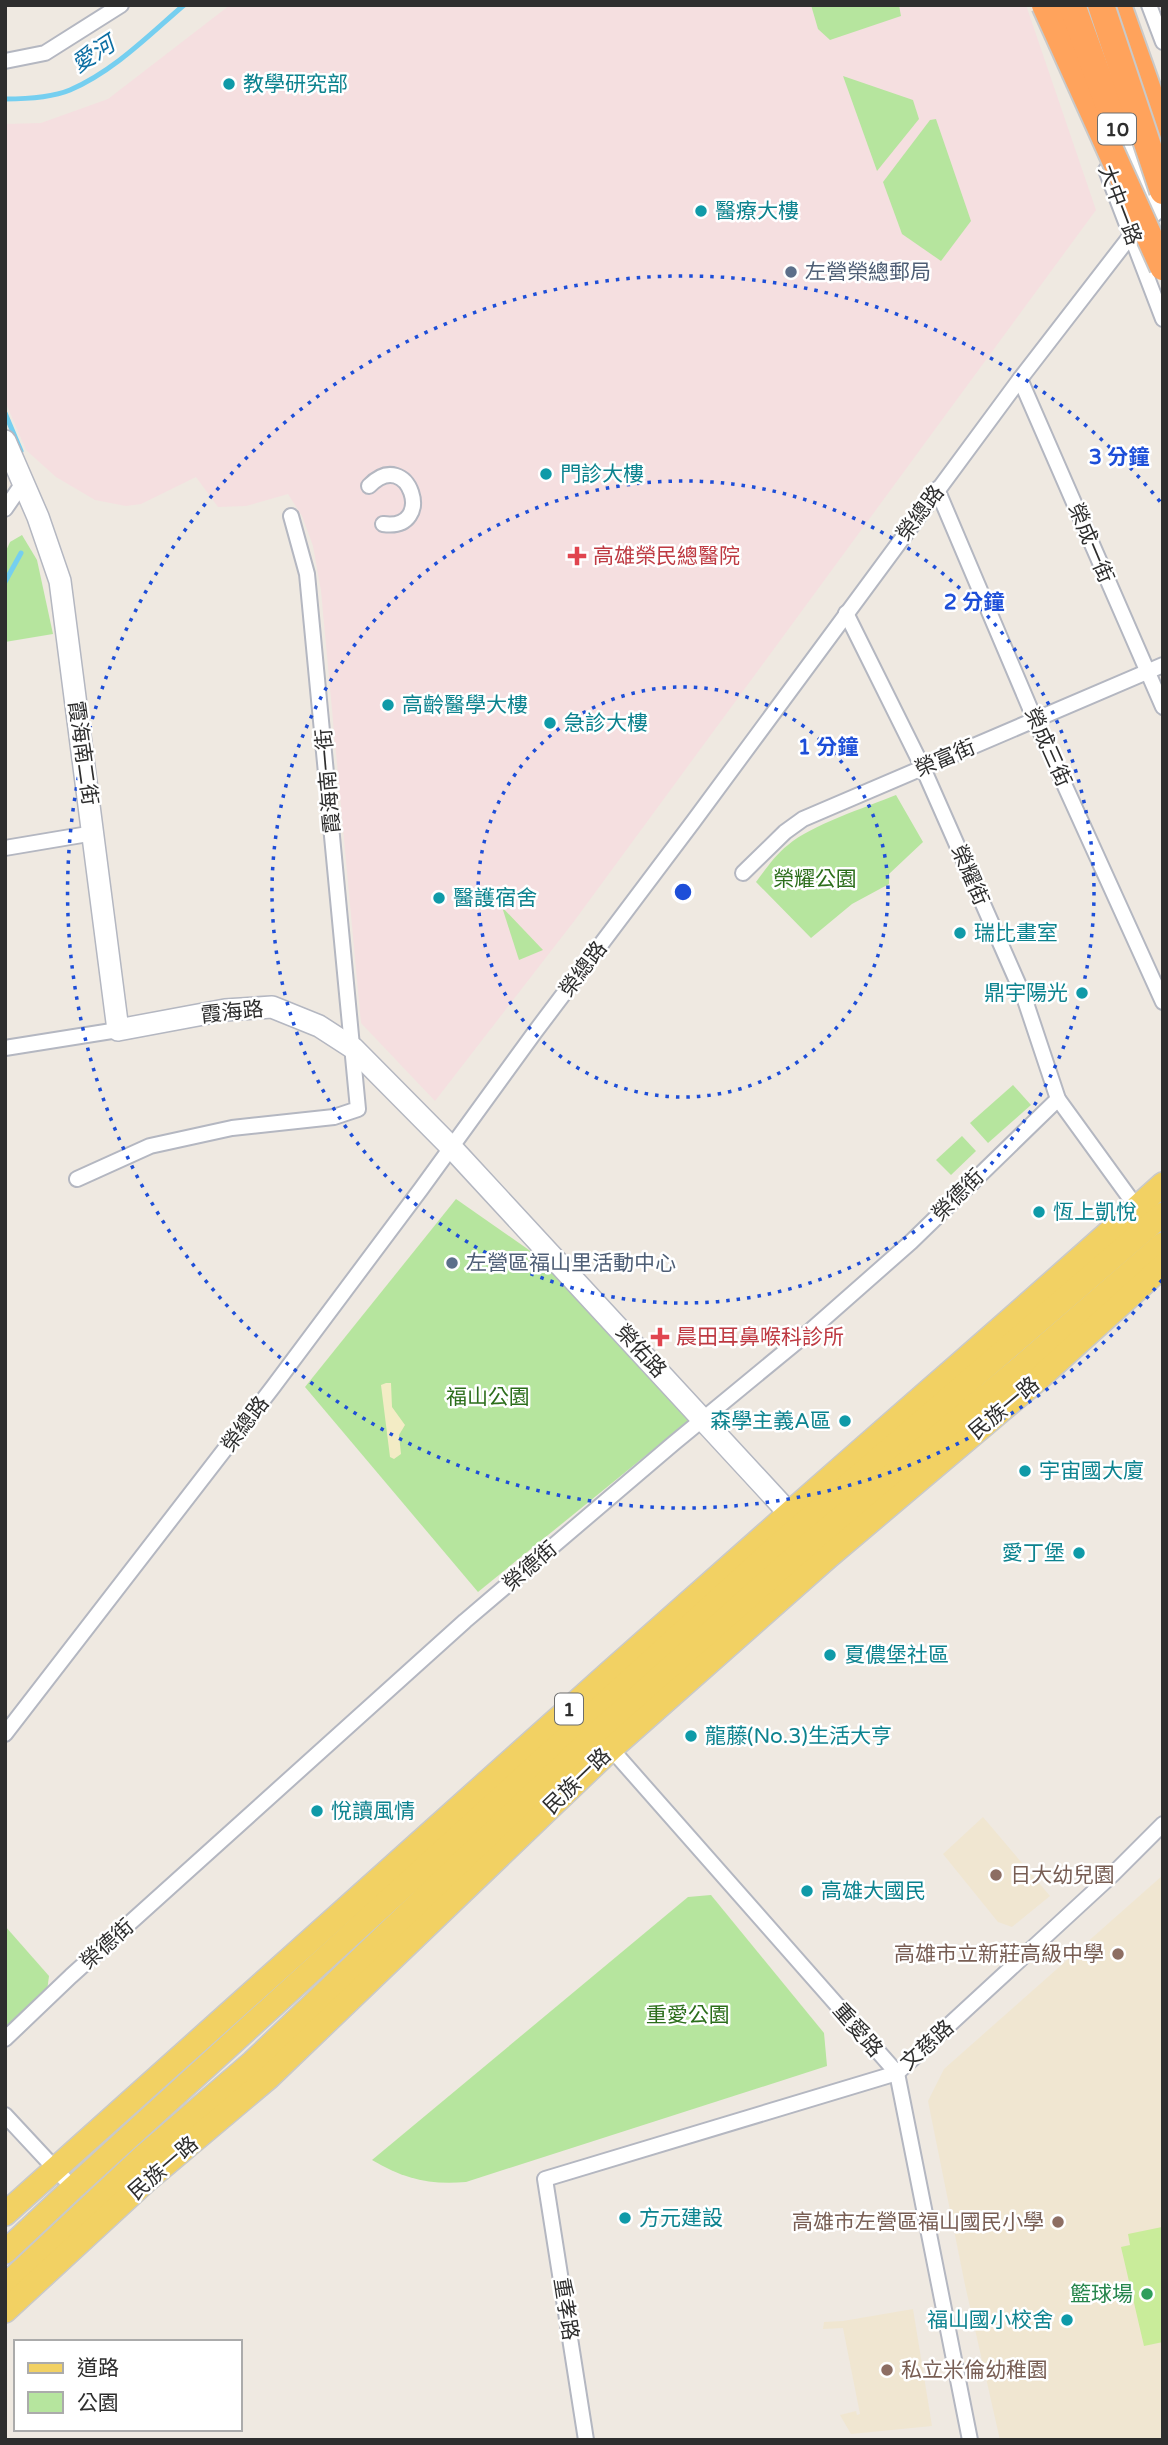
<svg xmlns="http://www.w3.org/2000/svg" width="1168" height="2445" viewBox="0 0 1168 2445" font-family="'Varela Round','Noto Sans TC',sans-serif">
  <rect width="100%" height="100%" fill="#efe9e1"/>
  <g fill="#f0e6d1">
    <polygon points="983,1817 1050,1896 1012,1927 998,1922 943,1854"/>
    <polygon points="1163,1875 1163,2440 1000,2440 965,2285 928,2101 944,2069"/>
    <polygon points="913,2309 932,2426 851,2434 840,2415 856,2411 857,2415 860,2414 843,2328 823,2329 824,2322 843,2321"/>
  </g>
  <polygon fill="#f5dfe0" points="230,5 1026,5 1096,210 575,920 435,1101 361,1023 321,591 313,546 302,516 288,494 246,506 218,507 196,477 141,504 126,506 95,500 56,477 26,450 5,401 5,124 41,123 108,99"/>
  <g fill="#b6e59e">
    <polygon points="811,5 899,5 901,16 830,40 818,29"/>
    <polygon points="843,76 913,100 919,119 877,171"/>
    <polygon points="936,119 971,221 941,261 902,234 883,182 930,120"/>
    <polygon points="22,535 37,560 53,634 5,642 5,553 10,542"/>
    <path d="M896,795L923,842L889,874V884L852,904L811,938L756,882C766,869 775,855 788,845C811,825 867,807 896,795Z"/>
    <polygon points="502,907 543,950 519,960"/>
    <polygon points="1013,1085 1031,1105 988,1143 970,1123"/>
    <polygon points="962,1136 976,1151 951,1175 936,1160"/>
    <polygon points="456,1199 539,1257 692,1418 478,1592 305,1387"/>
    <path d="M711,1895L824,2033L827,2066L466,2182C429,2185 404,2179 372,2160L688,1897Z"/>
    <polygon points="5,1926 49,1976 47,1991 5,2029"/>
  </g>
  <polygon fill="#f3ecc5" points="386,1383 391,1383 392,1407 405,1425 399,1435 401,1454 394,1459 390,1457 381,1385"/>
  <polygon fill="#c9ec9a" points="1162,2227 1163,2342 1144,2346 1121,2247 1130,2245 1128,2234"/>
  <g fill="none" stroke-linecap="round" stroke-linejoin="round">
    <g stroke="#75cff0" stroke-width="5">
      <path d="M5,99C26,99 51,98 70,90C114,71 149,35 184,5"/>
      <polyline points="5,413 21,451"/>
      <polyline points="5,582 21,553"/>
    </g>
    <defs>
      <g id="street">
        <polyline points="1149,5 1163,42"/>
        <polyline points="5,61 45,53 121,5"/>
        <polyline points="1115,103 1154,214"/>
        <polyline points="1106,170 1163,319"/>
        <polyline points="1020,379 1163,707"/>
        <path d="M369,486C409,445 437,532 383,524"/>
        <polyline points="937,489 1035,720 1163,1002"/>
        <polyline points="5,509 23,483"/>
        <polyline points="846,613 923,768 1024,997 1058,1099 1140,1212"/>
        <polyline points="5,848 94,833"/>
        <polyline points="743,873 785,832 803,819 1163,665"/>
        <polyline points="5,1048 118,1030"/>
        <polyline points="77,1179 150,1146 232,1128 334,1117 358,1109 307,574 291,516"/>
        <polyline points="5,1734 273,1387 421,1189 535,1032 693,822 1020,379 1132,234 1163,207"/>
        <polyline points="606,1743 897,2073 970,2440"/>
        <polyline points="5,2039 71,1976 465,1621 674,1443 810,1331 911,1242 1058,1099"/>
        <polyline points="5,2115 73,2188"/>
        <polyline points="586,2440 545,2179 897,2073 1113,1874 1163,1824"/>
      </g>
      <polyline id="secondary" points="5,441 38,517 60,581 118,1030 225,1010 272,1007 319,1026 353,1048 452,1148 801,1526"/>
      <g id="primary">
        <path d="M5,2214C258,1986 511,1759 766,1534C898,1417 1032,1302 1163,1184"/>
        <polyline points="5,2252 73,2188 776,1547 1163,1214"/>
        <polyline points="5,2286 145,2155 253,2062 597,1733 814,1540 1022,1366 1163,1244"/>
        <polyline points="5,2311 147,2180 268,2078 611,1749 828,1557 1036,1381 1163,1266"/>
      </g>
      <polyline id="highway" points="1118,5 1163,132"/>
    </defs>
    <use href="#street" stroke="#b4b7c1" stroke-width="18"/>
    <use href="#secondary" stroke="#b4b7c1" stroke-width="24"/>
    <use href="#primary" stroke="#c9c9c9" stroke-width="26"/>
    <use href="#highway" stroke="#c9c9c9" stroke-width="30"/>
    <use href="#street" stroke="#fff" stroke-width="14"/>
    <use href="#secondary" stroke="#fff" stroke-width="21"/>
    <use href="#primary" stroke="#f2d163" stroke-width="23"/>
    <use href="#highway" stroke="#ffa35c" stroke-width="26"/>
    <defs>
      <g id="highway-bridge">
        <polyline points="1045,5 1163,267"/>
        <polyline points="1072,5 1111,112"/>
        <polyline points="1101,5 1163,191"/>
      </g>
    </defs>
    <use href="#highway-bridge" stroke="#c9c9c9" stroke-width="30" stroke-linecap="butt"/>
    <use href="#highway-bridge" stroke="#ffa35c" stroke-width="26"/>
  </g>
  <g fill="none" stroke="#1d4ed8" stroke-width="3.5" stroke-dasharray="3.5 7">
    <circle cx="683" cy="892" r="205"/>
    <circle cx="683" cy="892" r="411"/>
    <path d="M1162 1280A616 616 0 1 1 1162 504"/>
  </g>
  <g fill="#0f9aa8" stroke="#fff" stroke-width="2.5">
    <circle cx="229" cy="84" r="7"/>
    <circle cx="701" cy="211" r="7"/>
    <circle cx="546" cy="474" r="7"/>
    <circle cx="388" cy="705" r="7"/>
    <circle cx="550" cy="723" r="7"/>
    <circle cx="439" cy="898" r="7"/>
    <circle cx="960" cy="933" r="7"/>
    <circle cx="1082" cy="993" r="7"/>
    <circle cx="1039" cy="1212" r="7"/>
    <circle cx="845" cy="1421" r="7"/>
    <circle cx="1025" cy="1471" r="7"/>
    <circle cx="1079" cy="1553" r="7"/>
    <circle cx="830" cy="1655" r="7"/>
    <circle cx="691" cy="1736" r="7"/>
    <circle cx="317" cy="1811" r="7"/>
    <circle cx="807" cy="1891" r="7"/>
    <circle cx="625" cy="2218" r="7"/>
    <circle cx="1067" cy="2320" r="7"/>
  </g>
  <g fill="#5c6f8a" stroke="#fff" stroke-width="2.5">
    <circle cx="791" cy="272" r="7"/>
    <circle cx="452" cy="1263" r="7"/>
  </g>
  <g fill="#e0444e" stroke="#fff" stroke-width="2.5">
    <path d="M573.5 545.5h7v7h7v7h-7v7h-7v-7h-7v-7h7z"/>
    <path d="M656.5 1326.5h7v7h7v7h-7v7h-7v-7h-7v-7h7z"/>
  </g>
  <g fill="#8d6e63" stroke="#fff" stroke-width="2.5">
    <circle cx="996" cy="1875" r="7"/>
    <circle cx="1118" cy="1954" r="7"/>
    <circle cx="1058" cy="2222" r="7"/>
    <circle cx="887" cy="2370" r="7"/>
  </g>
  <circle fill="#2e9e5b" stroke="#fff" stroke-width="2.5" cx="1147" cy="2294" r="7"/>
  <g text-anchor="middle" stroke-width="5" stroke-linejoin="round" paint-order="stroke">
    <g fill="#fff" stroke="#6d6d6d" stroke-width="2">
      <rect x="1098" y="113.5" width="38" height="31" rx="5"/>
      <rect x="555" y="1693.5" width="28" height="31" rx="5"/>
    </g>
    <g font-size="19" font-weight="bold" fill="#2e2e2e">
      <text x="1117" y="136">10</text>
      <text x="569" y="1716">1</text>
    </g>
    <g font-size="21" fill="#0d838f" stroke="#fff" text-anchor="start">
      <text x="243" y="91">教學研究部</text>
      <text x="715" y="218">醫療大樓</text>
      <text x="560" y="481">門診大樓</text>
      <text x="402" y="712">高齡醫學大樓</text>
      <text x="564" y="730">急診大樓</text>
      <text x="453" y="905">醫護宿舍</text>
      <text x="974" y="940">瑞比畫室</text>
      <text x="1068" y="1000" text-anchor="end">鼎宇陽光</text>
      <text x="1053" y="1219">恆上凱悅</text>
      <text x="831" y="1428" text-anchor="end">森學主義A區</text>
      <text x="1039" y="1478">宇宙國大廈</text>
      <text x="1065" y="1560" text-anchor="end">愛丁堡</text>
      <text x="844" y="1662">夏儂堡社區</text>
      <text x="705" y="1743">龍藤(No.3)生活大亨</text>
      <text x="331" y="1818">悅讀風情</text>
      <text x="821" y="1898">高雄大國民</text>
      <text x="639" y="2225">方元建設</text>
      <text x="1053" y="2327" text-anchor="end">福山國小校舍</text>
    </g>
    <g font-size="21" fill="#2e2e2e" stroke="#fff">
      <text transform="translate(1120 205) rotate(69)" y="7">大中一路</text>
      <text transform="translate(920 513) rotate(-53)" y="7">榮總路</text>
      <text transform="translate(1091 543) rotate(67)" y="7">榮成一街</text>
      <text transform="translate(1048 747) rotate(66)" y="7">榮成三街</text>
      <text transform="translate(83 753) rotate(82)" y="7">霞海南二街</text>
      <text transform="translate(945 758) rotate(-23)" y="7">榮富街</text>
      <text transform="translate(328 781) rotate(-95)" y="7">霞海南一街</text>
      <text transform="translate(970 875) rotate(67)" y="7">榮耀街</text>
      <text transform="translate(583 969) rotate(-53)" y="7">榮總路</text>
      <text transform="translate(232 1012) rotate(-6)" y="7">霞海路</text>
      <text transform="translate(958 1195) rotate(-45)" y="7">榮德街</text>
      <text transform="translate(641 1351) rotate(47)" y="7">榮佑路</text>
      <text transform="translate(1004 1408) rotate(-40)" y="7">民族一路</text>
      <text transform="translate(245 1424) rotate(-53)" y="7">榮總路</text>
      <text transform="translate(530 1566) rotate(-41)" y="7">榮德街</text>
      <text transform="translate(577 1781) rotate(-44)" y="7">民族一路</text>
      <text transform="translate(107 1944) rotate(-42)" y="7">榮德街</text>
      <text transform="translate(858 2030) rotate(49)" y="7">重愛路</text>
      <text transform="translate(927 2045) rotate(-42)" y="7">文慈路</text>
      <text transform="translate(163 2168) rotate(-41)" y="7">民族一路</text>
      <text transform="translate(566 2309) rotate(81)" y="7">重孝路</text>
    </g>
    <g font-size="21" fill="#4e5e75" stroke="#fff" text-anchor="start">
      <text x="805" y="279">左營榮總郵局</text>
      <text x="466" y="1270">左營區福山里活動中心</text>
    </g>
    <g font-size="21" fill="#be3a42" stroke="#fff" text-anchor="start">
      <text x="593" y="563">高雄榮民總醫院</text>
      <text x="676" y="1344">晨田耳鼻喉科診所</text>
    </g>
    <g font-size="21" fill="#2c6e1b" stroke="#fff">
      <text x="815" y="886">榮耀公園</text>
      <text x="488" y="1404">福山公園</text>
      <text x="688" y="2022">重愛公園</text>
    </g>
    <g font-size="21" fill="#785e54" stroke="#fff" text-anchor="start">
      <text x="1010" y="1882">日大幼兒園</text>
      <text x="1104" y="1961" text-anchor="end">高雄市立新莊高級中學</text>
      <text x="1044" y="2229" text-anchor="end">高雄市左營區福山國民小學</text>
      <text x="901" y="2377">私立米倫幼稚園</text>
    </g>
    <g font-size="21" fill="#27864d" stroke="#fff" text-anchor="end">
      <text x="1133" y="2301">籃球場</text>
    </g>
    <g font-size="23" font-style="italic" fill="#0d6fa3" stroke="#fff">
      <text transform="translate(93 54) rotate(-33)" y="8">愛河</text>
    </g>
  </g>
  <circle cx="683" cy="892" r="10" fill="#1d4ed8" stroke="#fff" stroke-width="3.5"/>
  <g font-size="21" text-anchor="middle" font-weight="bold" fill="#1d4ed8" stroke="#fff" stroke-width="5" stroke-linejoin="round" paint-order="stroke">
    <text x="1119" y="464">3 分鐘</text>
    <text x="974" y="609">2 分鐘</text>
    <text x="828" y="754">1 分鐘</text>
  </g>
  <rect width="1168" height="2445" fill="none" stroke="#2e2e2e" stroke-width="14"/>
  <rect x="14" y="2340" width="228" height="91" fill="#ffffff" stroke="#ababab" stroke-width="2"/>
  <rect x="28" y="2363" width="35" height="10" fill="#f2d163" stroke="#ababab" stroke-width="2"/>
  <text x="77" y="2375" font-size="21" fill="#2e2e2e">道路</text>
  <rect x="28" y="2392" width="35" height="21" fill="#b6e59e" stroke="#ababab" stroke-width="2"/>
  <text x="77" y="2410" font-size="21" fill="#2e2e2e">公園</text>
</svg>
